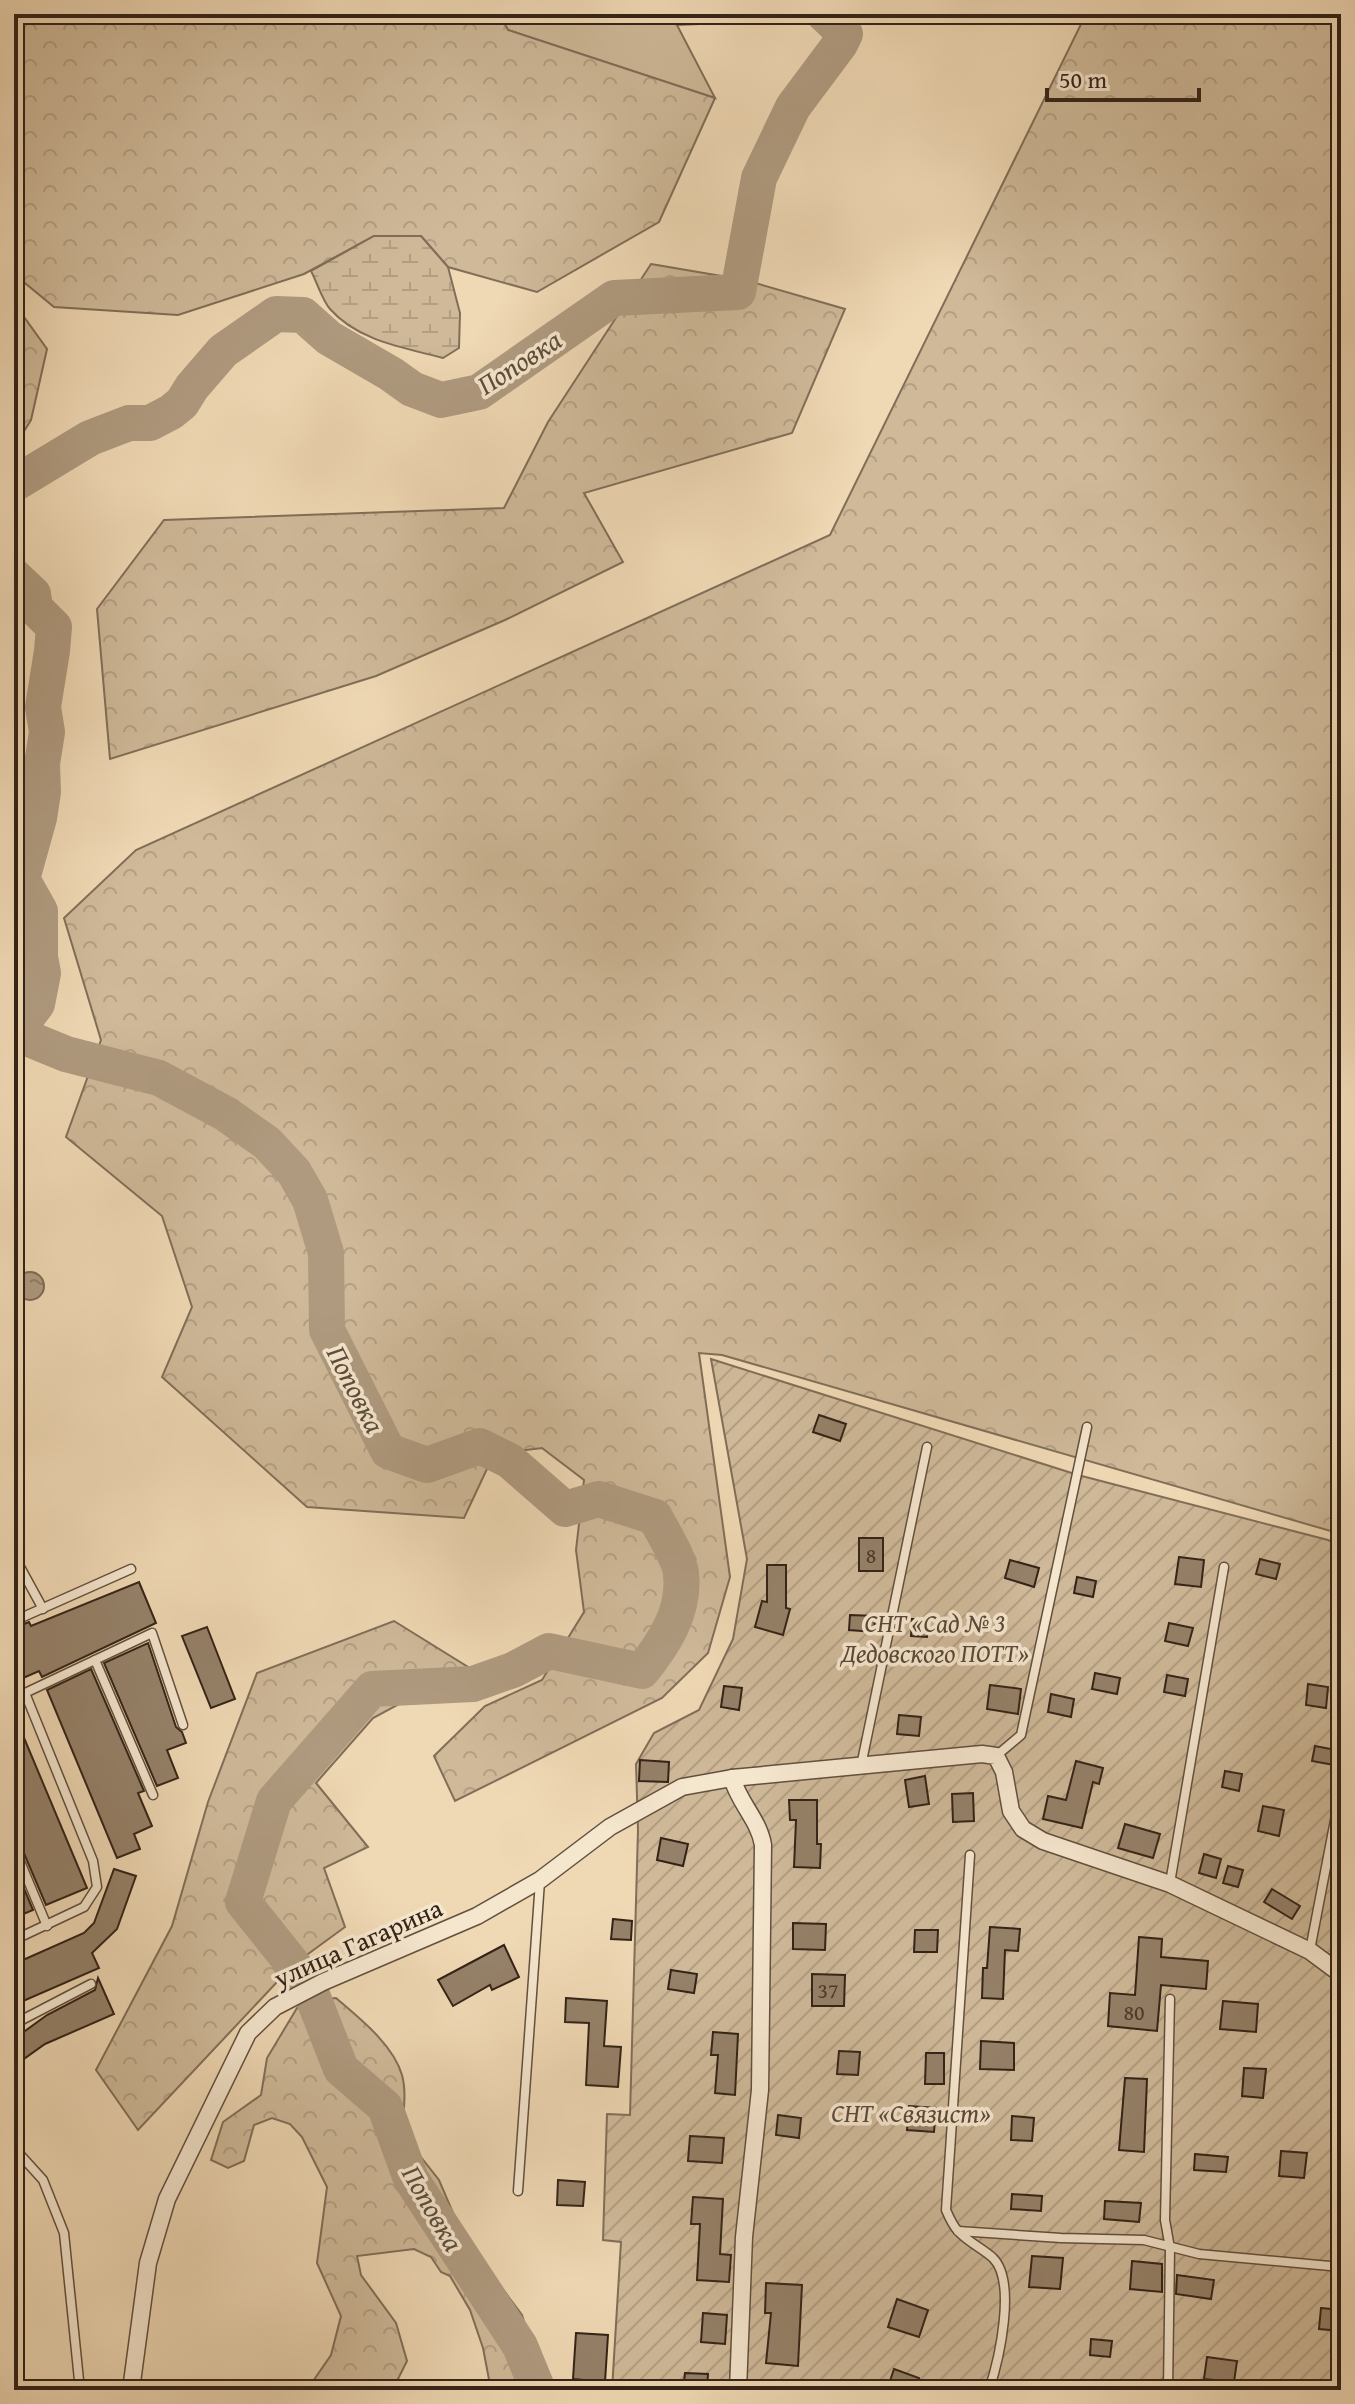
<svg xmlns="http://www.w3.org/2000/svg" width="1355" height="2404" viewBox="0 0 1355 2404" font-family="'Gentium Book Plus',serif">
  <defs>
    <pattern id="forest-crowns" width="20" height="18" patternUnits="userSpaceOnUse" patternTransform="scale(2)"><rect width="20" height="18" fill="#cfb999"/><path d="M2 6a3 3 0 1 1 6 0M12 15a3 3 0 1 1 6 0" fill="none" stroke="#b29f83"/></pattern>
    <pattern id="wetland-marsh" width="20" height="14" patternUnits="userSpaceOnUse" patternTransform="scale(2)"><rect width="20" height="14" fill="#cfb999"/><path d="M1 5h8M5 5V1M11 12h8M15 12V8" fill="none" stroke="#b29f83"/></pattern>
    <pattern id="garden-furrows" width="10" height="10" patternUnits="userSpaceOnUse" patternTransform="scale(2)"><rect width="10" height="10" fill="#cfb999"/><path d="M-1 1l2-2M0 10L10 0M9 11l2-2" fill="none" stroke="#b29f83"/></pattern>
    <pattern id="water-ripples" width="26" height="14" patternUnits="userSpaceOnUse" patternTransform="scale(2)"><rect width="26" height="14" fill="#af9a7f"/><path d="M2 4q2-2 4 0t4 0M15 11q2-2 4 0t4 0" fill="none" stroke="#8f7d67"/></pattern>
  </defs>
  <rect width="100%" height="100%" fill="#efd8b4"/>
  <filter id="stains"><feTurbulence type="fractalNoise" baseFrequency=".0025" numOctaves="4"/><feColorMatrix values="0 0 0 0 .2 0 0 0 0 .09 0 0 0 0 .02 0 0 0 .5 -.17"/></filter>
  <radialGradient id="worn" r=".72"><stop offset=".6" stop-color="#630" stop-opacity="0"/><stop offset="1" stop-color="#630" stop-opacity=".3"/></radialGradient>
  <polygon fill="#cfb999" stroke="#816e58" stroke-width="2" points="499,14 667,14 677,25 715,98 508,30"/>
  <g fill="url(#forest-crowns)" stroke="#816e58" stroke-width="2">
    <polygon points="14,14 499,14 508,30 715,98 659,222 537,292 448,267 421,236 374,236 304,274 178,315 54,307 14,274"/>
    <polygon points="667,14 870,14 866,17 677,25"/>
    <polygon points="1086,14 1341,14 1341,1534 722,1355 699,1353 730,1577 708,1653 662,1698 455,1801 434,1756 485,1706 542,1680 584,1612 576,1550 584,1480 542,1448 494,1454 464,1518 307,1507 162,1377 192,1307 162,1216 66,1137 101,1040 64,918 136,850 830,535"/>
    <polygon points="651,264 745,280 845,309 792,433 584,493 623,562 505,620 376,676 110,759 97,609 164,520 504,508 548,422"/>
    <polygon points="14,303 47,349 31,420 14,447"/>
    <polygon points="394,1621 468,1667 373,1718 316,1783 368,1847 324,1868 345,1927 293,1965 138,2130 96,2070 172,1926 208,1802 257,1673"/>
    <path d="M336,1998C359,2018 393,2044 402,2075C407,2093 403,2114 402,2133L439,2180L462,2234L522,2315L545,2390H491L483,2348L470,2310L450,2276L441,2272L431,2257L414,2249L357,2256L361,2275L396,2323L407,2361L398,2379L380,2390H307L331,2355L341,2316L317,2263L327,2187L302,2137L290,2124L272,2118L254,2125L244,2161L228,2168L211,2160L223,2122L261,2095L267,2058L297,2008L314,2000Z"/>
  </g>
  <path fill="url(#wetland-marsh)" stroke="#816e58" stroke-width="2" d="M374,236H421L448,267L460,313L459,348L443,358C405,348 358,341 330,309C322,300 317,282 311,271Z"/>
  <polygon fill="url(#garden-furrows)" stroke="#816e58" stroke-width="2" points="711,1359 1078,1475 1328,1540 1341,1546 1341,2390 612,2390 621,2242 603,2240 607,2114 630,2115 638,1830 636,1764 654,1733 699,1710 733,1639 747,1559"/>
  <circle fill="url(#water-ripples)" stroke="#7d6a55" stroke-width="2" cx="30" cy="1286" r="14"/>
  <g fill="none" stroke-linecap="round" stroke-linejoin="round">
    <g stroke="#af9a7f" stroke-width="36">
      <polyline points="14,484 90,438 129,423 150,423 171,412 182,403 192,387 223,351 276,314 303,315 329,338 391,374 412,389 441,400 479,392 614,298 738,292 759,178 793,107 840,44 845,34 824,14"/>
      <path d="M14,576L33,594L35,608L54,627L52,651L43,707L47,732L42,764L43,792L39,818L22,879L40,911V957L43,973L37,1004L24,1021L27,1038L66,1054L159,1078L226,1114L267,1143L294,1172L310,1200L326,1253L327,1330L388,1451L427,1465L480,1446L510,1461L565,1509L599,1499L655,1517C662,1531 680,1559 681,1574C685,1612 664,1643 642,1671L549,1651L513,1670L473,1684L372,1689L274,1801L243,1902L307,1982L341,2069L385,2107L411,2179L520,2346L538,2390"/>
    </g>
  </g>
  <g fill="#958169" stroke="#332317" stroke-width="2">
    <polygon points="819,1415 846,1424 840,1441 813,1432"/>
    <rect x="859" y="1538" width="24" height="33"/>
    <polygon points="1179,1557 1204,1560 1201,1587 1175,1584"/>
    <polygon points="1260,1559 1280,1564 1276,1579 1256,1574"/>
    <polygon points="1010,1560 1039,1568 1034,1587 1005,1578"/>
    <polygon points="767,1565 786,1565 786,1608 790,1609 783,1635 755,1627 762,1601 767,1602"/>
    <polygon points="1077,1577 1096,1581 1093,1597 1074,1593"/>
    <polygon points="139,1582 156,1623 42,1677 39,1671 14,1682 14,1628 29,1622 31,1626"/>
    <polygon points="850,1615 875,1616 874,1632 849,1630"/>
    <polygon points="912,1619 929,1620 927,1637 911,1636"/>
    <polygon points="1169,1623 1193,1628 1188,1646 1165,1641"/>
    <polygon points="207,1627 235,1699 211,1708 182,1636"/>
    <polygon points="148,1643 176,1727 182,1732 186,1743 167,1750 178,1778 157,1786 104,1663"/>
    <polygon points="91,1669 144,1791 138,1793 152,1826 134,1834 140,1849 117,1858 47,1690"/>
    <polygon points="1095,1673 1120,1678 1117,1694 1092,1689"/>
    <polygon points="1167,1675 1188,1679 1185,1696 1164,1692"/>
    <polygon points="1308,1684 1328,1687 1326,1708 1306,1705"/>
    <polygon points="990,1685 1021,1689 1018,1714 987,1709"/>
    <polygon points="724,1686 742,1688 739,1710 721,1707"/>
    <polygon points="1051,1694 1074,1699 1071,1717 1048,1712"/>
    <polygon points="14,1714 87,1888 46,1905 20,1844 14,1840"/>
    <polygon points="899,1715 921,1717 919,1736 897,1734"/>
    <polygon points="1315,1746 1336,1750 1334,1765 1312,1761"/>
    <polygon points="640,1760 669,1762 668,1782 639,1781"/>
    <polygon points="1076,1761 1103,1768 1099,1784 1093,1782 1082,1828 1043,1819 1048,1796 1066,1800"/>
    <polygon points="1225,1771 1242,1774 1239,1791 1222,1787"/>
    <polygon points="925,1776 929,1804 909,1807 905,1780"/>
    <polygon points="973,1793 974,1821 953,1822 952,1794"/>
    <polygon points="789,1800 817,1800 817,1844 821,1844 820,1868 794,1867 796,1820 790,1820"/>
    <polygon points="1263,1806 1284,1810 1279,1836 1258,1831"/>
    <polygon points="1125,1824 1160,1834 1153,1858 1118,1848"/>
    <polygon points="661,1838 688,1844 683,1866 657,1860"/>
    <polygon points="1204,1854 1221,1859 1216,1878 1199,1873"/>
    <polygon points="14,1865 33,1910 14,1918"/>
    <polygon points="1228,1866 1243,1870 1238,1887 1223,1883"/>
    <polygon points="114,1869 136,1876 117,1929 92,1953 99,1968 14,2005 14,1964 84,1933 94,1923"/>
    <polygon points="1272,1889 1300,1906 1292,1919 1264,1902"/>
    <polygon points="613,1919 632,1921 631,1940 611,1939"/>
    <polygon points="793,1923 826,1924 825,1950 793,1949"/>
    <polygon points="990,1927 1020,1929 1018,1951 1005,1950 1003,1999 982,1998 983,1968 987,1968"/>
    <polygon points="915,1930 938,1930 937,1952 914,1952"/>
    <polygon points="1139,1937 1162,1939 1161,1957 1208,1961 1206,1989 1161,1985 1157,2031 1108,2026 1110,1993 1135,1995"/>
    <polygon points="504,1945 519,1977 492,1990 490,1985 453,2006 438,1980"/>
    <polygon points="671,1970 697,1974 694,1993 668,1989"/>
    <polygon points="812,1974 845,1975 844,2006 812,2006"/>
    <polygon points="98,1978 114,2014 45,2044 14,2066 14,2039 47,2015 95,1990"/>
    <polygon points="566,1998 607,2001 604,2046 621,2047 618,2087 586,2085 589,2023 565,2022"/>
    <polygon points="1223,2001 1258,2004 1256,2032 1220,2029"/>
    <polygon points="713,2032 738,2034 735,2095 715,2093 718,2055 711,2055"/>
    <polygon points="981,2041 1014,2043 1014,2070 980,2069"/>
    <polygon points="839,2051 860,2052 858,2075 837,2074"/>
    <polygon points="926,2053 944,2053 944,2084 925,2084"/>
    <polygon points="1244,2068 1266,2069 1263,2098 1242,2096"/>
    <polygon points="1125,2078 1147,2079 1144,2152 1119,2150"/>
    <polygon points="909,2106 936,2108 934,2132 907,2130"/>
    <polygon points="778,2115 801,2118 799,2138 776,2135"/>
    <polygon points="1012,2116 1034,2118 1032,2141 1011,2140"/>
    <polygon points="690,2136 724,2138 722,2163 688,2161"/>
    <polygon points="1281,2151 1307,2153 1304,2178 1279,2176"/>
    <polygon points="1195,2154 1228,2157 1226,2172 1194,2170"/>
    <polygon points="558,2180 585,2182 583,2206 557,2205"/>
    <polygon points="1012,2194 1042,2196 1041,2211 1011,2209"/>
    <polygon points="693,2197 723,2199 720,2254 731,2255 729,2282 697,2280 700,2224 691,2224"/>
    <polygon points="1105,2201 1141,2203 1139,2222 1104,2219"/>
    <polygon points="1032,2256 1063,2258 1060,2289 1029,2287"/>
    <polygon points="1132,2261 1162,2264 1162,2292 1130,2289"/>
    <polygon points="1177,2275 1214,2280 1211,2299 1176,2294"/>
    <polygon points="766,2283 802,2285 798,2366 766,2363 771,2313 765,2313"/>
    <polygon points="897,2299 928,2310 919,2337 888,2327"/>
    <polygon points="1321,2308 1341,2310 1341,2331 1319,2329"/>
    <polygon points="703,2313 727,2315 725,2344 701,2342"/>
    <polygon points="576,2333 608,2335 605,2382 573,2379"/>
    <polygon points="1091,2339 1112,2341 1110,2357 1090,2355"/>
    <polygon points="1207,2357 1237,2361 1234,2382 1204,2379"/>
    <polygon points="894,2369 919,2378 915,2390 887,2390"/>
    <polygon points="685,2373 708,2374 707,2390 683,2390"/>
  </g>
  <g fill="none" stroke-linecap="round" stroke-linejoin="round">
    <defs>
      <g id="service">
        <polyline points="14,1556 43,1609"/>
        <polyline points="14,1621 131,1569"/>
        <polyline points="95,1660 152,1633 183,1725"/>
        <polyline points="25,1693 95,1660 153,1795"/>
        <polyline points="14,1696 25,1693 93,1861 97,1887 84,1907 14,1940"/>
        <polyline points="996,1756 1021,1735 1087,1427"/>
        <polyline points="861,1766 927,1447"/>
        <polyline points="14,1847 47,1926"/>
        <path d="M970,1855L946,2210C949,2217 953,2226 958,2231C968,2242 982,2248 993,2258C1017,2282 999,2360 989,2390"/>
        <polyline points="1170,1883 1224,1567"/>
        <polyline points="1310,1950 1341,1789"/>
        <polyline points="14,2024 91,1984"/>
        <polyline points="14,2148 43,2180 64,2233 80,2390"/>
        <polyline points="518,2191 540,1881"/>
        <polyline points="958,2231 1061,2238 1144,2240 1199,2254 1341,2267"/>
        <polyline points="1168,2390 1170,2248 1165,2220 1170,1999"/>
      </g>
      <g id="minor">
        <path d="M732,1778C739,1803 759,1820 763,1845L760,2090L744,2237L738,2390"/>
        <polyline points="131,2390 148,2263 167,2199 248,2033 275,2007 323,1982 477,1916 540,1880 610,1827 682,1787 732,1778 982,1754 996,1756 1004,1772 1011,1811 1023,1829 1043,1841 1170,1884 1310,1951 1341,1974"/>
      </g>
    </defs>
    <use href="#service" stroke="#62503e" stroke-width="11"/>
    <use href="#minor" stroke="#62503e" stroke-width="19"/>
    <use href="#service" stroke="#f5e6ce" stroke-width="8"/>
    <use href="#minor" stroke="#f5e6ce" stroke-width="16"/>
  </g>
  <g text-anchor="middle" stroke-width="7" stroke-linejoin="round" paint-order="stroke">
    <g font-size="22" fill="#4c3a2c">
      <text x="871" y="1563">8</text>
      <text x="828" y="1998">37</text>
      <text x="1134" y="2020">80</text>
    </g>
    <g font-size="26" font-style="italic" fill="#5a4838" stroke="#f5e6ce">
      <text x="935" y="1632">СНТ «Сад № 3<tspan x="935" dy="30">Дедовского ПОТТ»</tspan></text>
      <text x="911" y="2122">СНТ «Связист»</text>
    </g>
    <g font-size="26" fill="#332317" stroke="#f5e6ce">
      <text transform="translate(358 1943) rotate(-24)" y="9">улица Гагарина</text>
    </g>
    <g font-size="28" font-style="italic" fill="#5e4d3b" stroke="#f5e6ce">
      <text transform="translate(519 362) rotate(-33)" y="10">Поповка</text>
      <text transform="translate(356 1389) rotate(63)" y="10">Поповка</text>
      <text transform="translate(433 2208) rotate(60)" y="10">Поповка</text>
    </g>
  </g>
  <rect width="1355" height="2404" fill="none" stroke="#efd8b4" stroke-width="48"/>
  <rect x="16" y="16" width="1323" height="2372" fill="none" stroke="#332317" stroke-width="4"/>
  <rect x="24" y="24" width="1307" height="2356" fill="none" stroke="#332317" stroke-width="2"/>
  <path d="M1047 88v12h152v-12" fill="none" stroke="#332317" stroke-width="4"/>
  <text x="1059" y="88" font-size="24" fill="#332317" stroke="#f5e6ce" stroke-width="6" paint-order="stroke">50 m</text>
  <rect width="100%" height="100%" filter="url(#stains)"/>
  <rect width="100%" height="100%" fill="url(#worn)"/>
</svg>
